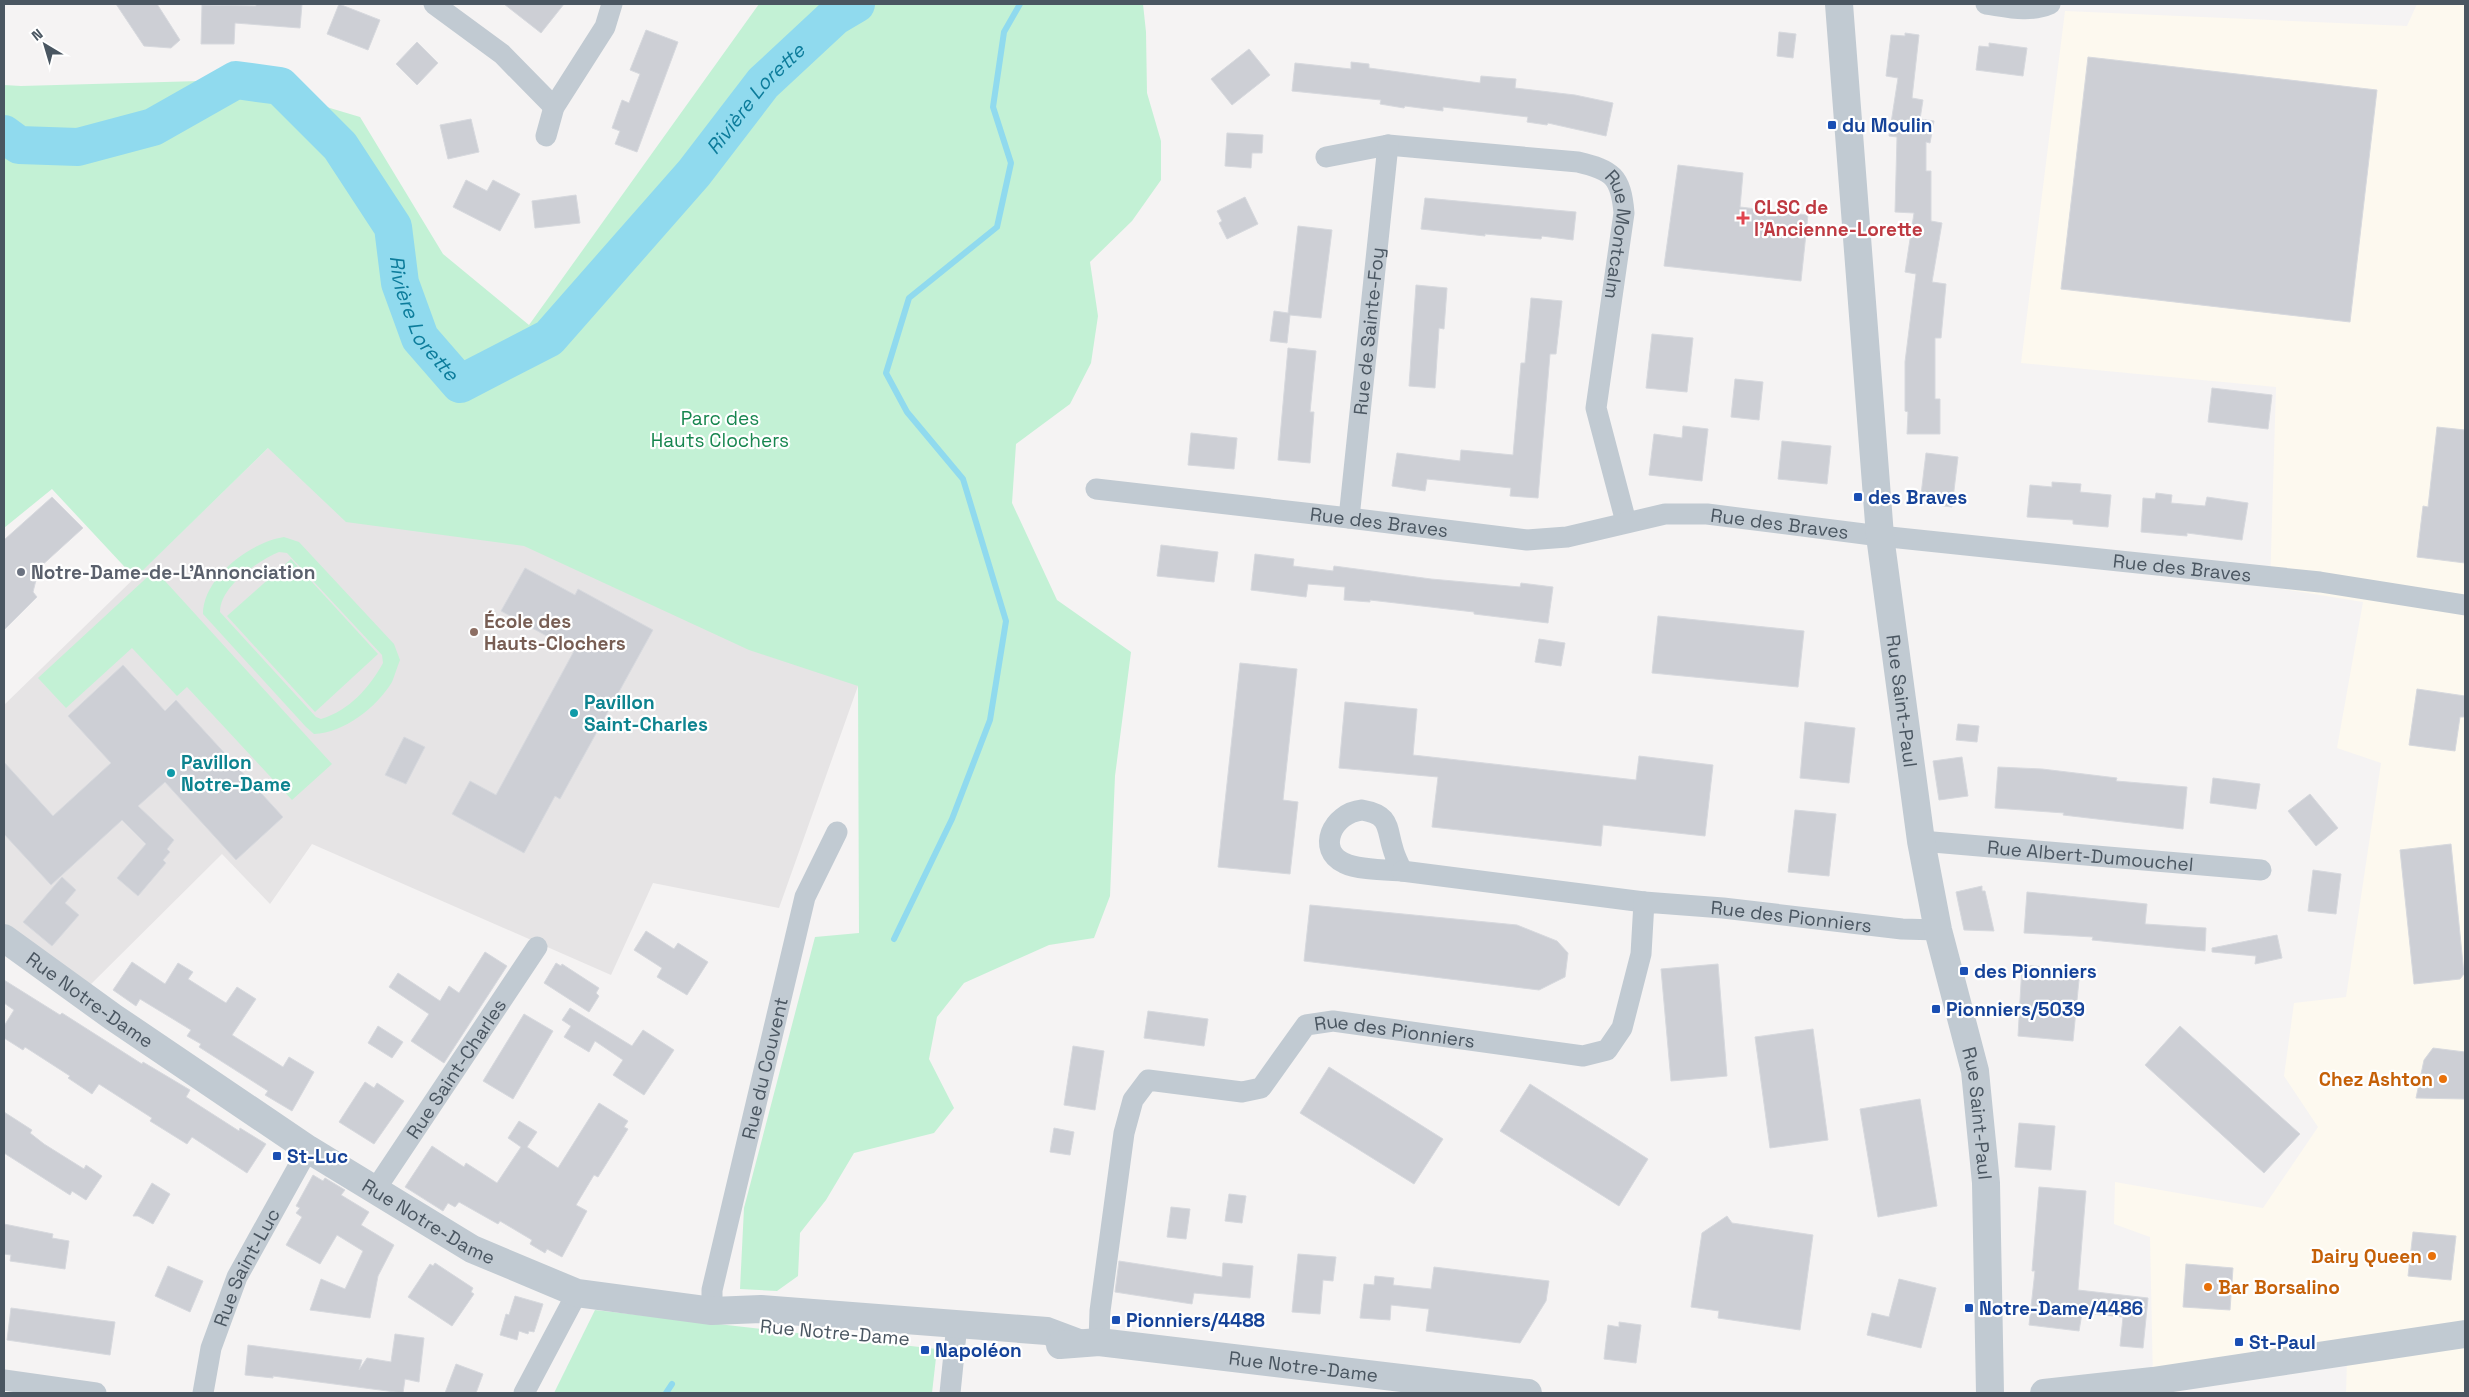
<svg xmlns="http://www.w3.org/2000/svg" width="2469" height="1397" viewBox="0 0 2469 1397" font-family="'Space Grotesk',sans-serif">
  <rect width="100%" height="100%" fill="#f5f3f3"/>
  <polygon fill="#fdf9ef" points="2417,4 2465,4 2465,1393 2346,1393 2347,1359 2153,1381 2150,1237 2114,1224 2115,1182 2263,1208 2318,1127 2284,1076 2294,1003 2346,997 2381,763 2337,748 2363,602 2270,587 2276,387 2021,363 2065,11 2407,26"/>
  <polygon fill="#e6e4e5" points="460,384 858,686 779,908 653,883 611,975 312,844 270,904 222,854 78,997 4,937 4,705 268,448"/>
  <g fill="#c3f1d5" fill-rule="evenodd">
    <polygon points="759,4 1143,4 1146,32 1147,93 1161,141 1161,180 1132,221 1090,262 1098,316 1091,363 1070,404 1016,444 1012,503 1057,600 1131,652 1115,776 1110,896 1094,938 1049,945 964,983 937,1017 929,1059 954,1108 934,1133 854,1153 826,1200 800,1233 798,1276 777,1291 740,1289 744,1208 815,937 859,933 858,686 749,650 524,546 346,522 268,448 135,578 52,489 4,528 4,85 21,86 236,80 360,117 443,254 529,325"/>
    <path d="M284,537L299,542L394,644L400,660C397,667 395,675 392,682C377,707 344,733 314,734L306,727L203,614C203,577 251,542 284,537ZM279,552L287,553L382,655L383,663C369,688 350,710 321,719L316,717L220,612C220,586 258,561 279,552Z"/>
    <polygon points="291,559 378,654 315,712 227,616"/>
    <polygon points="155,570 332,764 292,800 187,687 177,696 132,648 66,708 38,678"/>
    <polygon points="595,1310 937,1349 932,1393 554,1393"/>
  </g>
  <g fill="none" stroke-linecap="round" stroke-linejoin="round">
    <g stroke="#90daee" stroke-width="6">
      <polyline points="894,939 952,819 990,720 1006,621 963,479 907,412 886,373 909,298 997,227 1011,163 993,107 1004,32 1020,4"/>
      <polyline points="666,1393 672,1384"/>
    </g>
    <path stroke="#90daee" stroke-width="38" id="s1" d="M4,134L19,145L78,147L153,127L236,80L280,86L340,146L393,227L400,283L420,338L460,384L549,338L694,173L763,83L834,17L856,4"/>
  </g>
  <g fill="#cdcfd5" stroke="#d7d9de">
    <polygon points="116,4 157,4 180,40 171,48 144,46"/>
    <polygon points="256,4 302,4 300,28 235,23 234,44 201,44 202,5 256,6"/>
    <polygon points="339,4 380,20 368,50 327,34"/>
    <polygon points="504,4 564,4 541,33"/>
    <polygon points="646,30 678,42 637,152 615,144 620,131 612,128 622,100 629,103 640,74 630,70"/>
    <polygon points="1779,32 1796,34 1793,58 1777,56"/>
    <polygon points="1905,33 1919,35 1912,98 1923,100 1920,119 1934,121 1930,143 1926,142 1926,171 1931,171 1931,221 1942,223 1932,282 1946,284 1941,338 1935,338 1935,399 1940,399 1940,434 1907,434 1908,412 1905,411 1905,362 1916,274 1905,272 1914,213 1895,212 1897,137 1889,136 1898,78 1886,76 1891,35 1905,36"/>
    <polygon points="417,42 438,63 417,85 396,64"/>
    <polygon points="1989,43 2027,48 2023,76 1976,70 1979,46 1989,47"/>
    <polygon points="1249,49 1270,75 1232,105 1211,79"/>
    <polygon points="2088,57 2377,90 2350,322 2061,289"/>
    <polygon points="1351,62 1369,64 1369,68 1480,83 1481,76 1516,79 1515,88 1575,95 1613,103 1606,136 1548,123 1547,125 1527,122 1528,117 1443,107 1443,111 1405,106 1404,108 1380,104 1381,100 1292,91 1295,63 1351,69"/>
    <polygon points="471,119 479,152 448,159 440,125"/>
    <polygon points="1227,133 1263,135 1262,153 1252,153 1251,168 1225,166"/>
    <polygon points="1678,165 1743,173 1740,207 1808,215 1801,281 1664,266"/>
    <polygon points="466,180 487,191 493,180 520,194 500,231 453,207"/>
    <polygon points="576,195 580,223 535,228 532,201"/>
    <polygon points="1245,197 1258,224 1227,239 1219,223 1222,221 1217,211"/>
    <polygon points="1425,198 1576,212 1573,240 1542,236 1541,239 1485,234 1485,236 1421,229"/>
    <polygon points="1298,226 1332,230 1321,318 1290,315 1287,343 1270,341 1274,311 1288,313"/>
    <polygon points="1416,285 1447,288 1444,329 1439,328 1435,388 1409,386"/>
    <polygon points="1531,298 1562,301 1556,354 1550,354 1538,498 1510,496 1511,488 1427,479 1425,491 1392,486 1397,453 1460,461 1461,450 1513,455 1521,363 1525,363"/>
    <polygon points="1652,334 1693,338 1687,392 1646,388"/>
    <polygon points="1288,348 1316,351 1310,412 1314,412 1310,463 1278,460"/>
    <polygon points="1735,379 1763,382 1759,420 1731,417"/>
    <polygon points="2212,388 2272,395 2268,429 2208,422"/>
    <polygon points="1683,426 1708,429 1702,481 1649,475 1654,434 1682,438"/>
    <polygon points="2437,427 2465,430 2465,563 2417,557 2423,506 2428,507"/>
    <polygon points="1191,433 1237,438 1234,469 1188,465"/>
    <polygon points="1782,441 1831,446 1827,484 1778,479"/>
    <polygon points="1926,453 1958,457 1952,507 1920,503"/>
    <polygon points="2052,482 2081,484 2080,492 2111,495 2108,527 2073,524 2073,520 2027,517 2030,485 2052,487"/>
    <polygon points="2156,493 2172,495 2171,503 2205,506 2207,497 2248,503 2242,540 2187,533 2187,536 2141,532 2143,498 2155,499"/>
    <polygon points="52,497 83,528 39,568 33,592 37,597 4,630 4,540"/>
    <polygon points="1161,545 1218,552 1214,582 1157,576"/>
    <polygon points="1255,554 1294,559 1293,566 1333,571 1334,566 1431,579 1520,587 1521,583 1553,587 1548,623 1474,614 1474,612 1370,600 1370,602 1344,600 1345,587 1308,584 1306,597 1251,590"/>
    <polygon points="525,568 575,595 578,589 653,630 560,799 555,796 524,853 452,814 470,781 496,795 574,651 501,611"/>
    <polygon points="1658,616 1804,631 1798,687 1652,673"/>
    <polygon points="1539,639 1565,643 1561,666 1535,662"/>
    <polygon points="1240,663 1297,669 1283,800 1298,802 1290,874 1218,867"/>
    <polygon points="123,665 165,711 176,700 283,817 236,860 165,782 138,806 174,840 167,849 170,852 163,860 166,863 138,896 117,878 146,844 122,820 51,885 4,834 4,762 53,816 111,763 68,716"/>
    <polygon points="2417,689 2465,696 2465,717 2460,717 2455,751 2409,745"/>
    <polygon points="1345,702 1417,709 1413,755 1636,780 1639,756 1713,765 1705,836 1603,825 1601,846 1432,827 1438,777 1339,768"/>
    <polygon points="1805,722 1855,728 1849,783 1800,778"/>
    <polygon points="1958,724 1979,726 1977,742 1956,740"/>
    <polygon points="404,737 425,747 406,784 385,775"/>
    <polygon points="1962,757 1968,796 1939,800 1933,761"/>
    <polygon points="1998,767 2042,769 2117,778 2116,781 2187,787 2183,829 2063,815 2064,813 1995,808"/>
    <polygon points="2213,778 2260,784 2256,809 2210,803"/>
    <polygon points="2310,794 2338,828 2316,846 2288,811"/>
    <polygon points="1795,810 1836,814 1829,876 1788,872"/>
    <polygon points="2451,844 2464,974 2460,979 2414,984 2400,850"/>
    <polygon points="2313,870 2341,874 2336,914 2308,911"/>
    <polygon points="62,877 76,890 65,903 79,915 52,946 23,922"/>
    <polygon points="1982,886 1982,891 1985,891 1994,931 1964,930 1956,892"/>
    <polygon points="2027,892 2147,904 2145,924 2206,928 2205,951 2092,940 2093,937 2024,933"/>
    <polygon points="1310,905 1517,925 1557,941 1568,953 1565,977 1539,990 1304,961"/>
    <polygon points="646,931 674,949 678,943 708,962 687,995 657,977 662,968 634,950"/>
    <polygon points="2277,935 2282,958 2255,964 2256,956 2212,952 2212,948"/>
    <polygon points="485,952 507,966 444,1063 411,1041 429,1014 389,987 398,973 440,1001 449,986 459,993"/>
    <polygon points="132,962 165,984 178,963 193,972 188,979 226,1003 237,987 256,999 232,1035 283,1067 289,1057 314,1072 292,1111 265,1095 268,1091 199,1047 201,1044 187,1036 191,1030 140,999 136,1006 113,990"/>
    <polygon points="556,963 561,966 562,964 599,988 596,993 599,996 589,1012 544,983"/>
    <polygon points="1718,964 1727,1076 1671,1081 1661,969"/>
    <polygon points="2022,965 2080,970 2073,1041 2018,1036"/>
    <polygon points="4,980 60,1015 62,1013 142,1064 143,1062 190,1090 186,1097 239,1131 240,1128 266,1144 247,1173 192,1137 187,1144 150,1121 152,1118 99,1084 92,1094 68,1078 70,1076 25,1047 23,1050 4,1038 4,1026 14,1010 4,1003"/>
    <polygon points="570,1008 632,1046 643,1030 674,1050 644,1095 613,1075 623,1060 595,1041 589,1052 564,1037 571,1026 562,1020"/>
    <polygon points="1148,1011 1208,1019 1204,1046 1144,1038"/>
    <polygon points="524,1014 553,1031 513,1099 483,1081"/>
    <polygon points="378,1026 403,1042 392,1058 368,1043"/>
    <polygon points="2180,1026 2300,1134 2264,1173 2145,1065"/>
    <polygon points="1813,1029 1828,1140 1770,1148 1755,1037"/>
    <polygon points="1073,1046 1104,1051 1095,1110 1064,1105"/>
    <polygon points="2433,1048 2465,1052 2465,1099 2416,1098 2424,1060"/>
    <polygon points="1329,1067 1443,1139 1414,1184 1300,1113"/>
    <polygon points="365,1082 374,1088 377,1083 404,1101 374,1144 339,1122"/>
    <polygon points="1530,1084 1648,1159 1619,1206 1500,1131"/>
    <polygon points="1920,1099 1937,1206 1878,1217 1860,1109"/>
    <polygon points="599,1103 628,1121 624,1127 628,1129 598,1177 594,1175 576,1205 587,1211 562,1257 547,1249 545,1253 530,1244 532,1240 500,1221 498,1224 459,1202 455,1207 448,1203 443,1211 405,1187 432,1146 464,1167 466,1163 497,1183 521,1147 508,1138 519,1121 537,1132 527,1147 558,1168"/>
    <polygon points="4,1112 32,1130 30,1133 44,1144 84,1169 86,1165 102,1176 86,1200 72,1191 70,1195 4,1153"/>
    <polygon points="2019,1123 2055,1126 2051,1170 2015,1167"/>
    <polygon points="1054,1128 1074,1132 1070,1155 1050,1152"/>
    <polygon points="313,1175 323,1181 325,1178 345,1190 341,1195 369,1212 361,1225 394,1245 378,1276 370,1318 310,1310 321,1279 345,1289 363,1251 337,1235 320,1264 286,1245 302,1217 296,1213 300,1208 296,1206"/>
    <polygon points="152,1183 170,1194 153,1224 138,1216 133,1216"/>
    <polygon points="2039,1187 2086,1191 2078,1290 2148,1298 2143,1348 2120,1346 2123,1317 2082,1313 2079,1331 2029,1325 2035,1271 2032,1271"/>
    <polygon points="1229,1194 1246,1196 1242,1223 1225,1221"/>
    <polygon points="1171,1207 1190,1209 1186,1239 1167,1237"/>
    <polygon points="1727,1216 1732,1223 1813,1235 1800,1330 1718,1318 1719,1311 1691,1307 1702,1233"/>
    <polygon points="4,1224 53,1234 52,1238 69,1241 65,1269 10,1261 11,1255 4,1254"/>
    <polygon points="2413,1232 2456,1236 2451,1280 2408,1276"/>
    <polygon points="1298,1254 1336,1257 1333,1281 1323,1280 1320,1314 1292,1312"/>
    <polygon points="1119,1261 1222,1277 1223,1263 1253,1266 1250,1298 1194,1293 1192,1304 1115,1292"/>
    <polygon points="435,1263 473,1288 471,1292 474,1294 452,1326 408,1297 430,1264 433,1266"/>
    <polygon points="2186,1264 2233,1268 2230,1310 2183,1307"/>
    <polygon points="168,1266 203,1281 190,1312 155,1296"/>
    <polygon points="1434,1267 1549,1281 1546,1301 1520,1343 1426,1331 1429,1309 1391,1305 1390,1320 1360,1318 1364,1284 1374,1285 1375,1276 1394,1278 1393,1285 1431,1289"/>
    <polygon points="1899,1279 1936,1288 1921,1348 1867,1335 1872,1313 1889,1317"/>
    <polygon points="515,1296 543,1304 534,1332 529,1331 528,1334 519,1331 517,1340 500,1335 506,1314 509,1315"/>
    <polygon points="11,1308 115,1322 110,1355 7,1340"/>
    <polygon points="1619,1322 1641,1325 1636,1363 1604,1359 1608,1325 1619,1327"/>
    <polygon points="395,1334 424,1338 419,1382 405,1379 403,1393 273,1376 273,1378 245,1375 248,1345 362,1360 359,1370 367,1358 391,1362"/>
    <polygon points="456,1364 483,1374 476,1393 445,1393"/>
  </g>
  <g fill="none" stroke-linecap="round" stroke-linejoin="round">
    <g stroke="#c1cad2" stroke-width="21">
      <polyline points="434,4 502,54 554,107"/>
      <path d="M1986,4C2007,7 2030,13 2050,4"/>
      <polyline points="546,136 554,107 605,27 612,4"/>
      <path id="s2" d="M1326,157L1388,145L1578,162C1612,170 1621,176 1624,213L1596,408L1626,522"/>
      <path id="s3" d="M1096,489L1349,518L1527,540L1567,537L1665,514H1707L1880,536L2320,582L2465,605"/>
      <path id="s4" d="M1349,518L1388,145"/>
      <path d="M1362,810C1391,815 1386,827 1393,849C1395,857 1399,864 1402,871C1386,870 1358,870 1344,863C1316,850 1332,813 1362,810Z"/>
      <path id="s5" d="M1921,841L2261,870"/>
      <polyline points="1402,871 1644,902"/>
      <path id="s6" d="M375,1190L537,947"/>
      <path id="s7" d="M712,1311V1290L805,897L837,832"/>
      <path id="s8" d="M1099,1342L1100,1311L1124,1133L1133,1100L1148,1080L1242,1092L1261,1088L1306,1025L1333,1021L1583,1056L1607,1050L1622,1028L1641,954L1644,902L1723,908L1902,929L1938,930"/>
      <polyline points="4,1380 96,1393"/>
      <path id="s9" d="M203,1393L211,1348L237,1277L308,1149"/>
      <polyline points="524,1393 577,1293"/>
      <polyline points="950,1393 957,1324"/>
    </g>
    <g stroke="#c1cad2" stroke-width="28">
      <path id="s10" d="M1839,4L1880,536L1921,841L1938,930L1975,1071L1986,1183L1990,1393"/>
      <path id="s11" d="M4,938L113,1017L308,1149L472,1249L577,1293L712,1311L761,1309L1047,1331L1079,1343"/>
      <path id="s12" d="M1060,1345L1099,1342L1528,1393"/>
      <polyline points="2044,1393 2153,1381 2465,1334"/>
    </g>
  </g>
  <g fill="#1a4fb4" stroke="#fff" stroke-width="2">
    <rect x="1827" y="120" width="10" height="10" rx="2.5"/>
    <rect x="1853" y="492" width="10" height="10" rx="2.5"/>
    <rect x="1959" y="966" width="10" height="10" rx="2.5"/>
    <rect x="1931" y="1004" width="10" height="10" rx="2.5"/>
    <rect x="272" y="1151" width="10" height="10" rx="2.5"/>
    <rect x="1964" y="1303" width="10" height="10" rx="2.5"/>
    <rect x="1111" y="1315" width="10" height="10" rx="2.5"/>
    <rect x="2234" y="1337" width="10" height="10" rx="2.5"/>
    <rect x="920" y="1345" width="10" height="10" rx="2.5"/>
  </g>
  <path fill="#e0444e" stroke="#fff" stroke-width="2" d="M1740.5 210.5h5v5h5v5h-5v5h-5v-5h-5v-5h5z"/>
  <circle fill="#6b7280" stroke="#fff" stroke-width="2" cx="21" cy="572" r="5"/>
  <circle fill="#8d6e63" stroke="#fff" stroke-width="2" cx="474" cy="632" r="5"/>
  <g fill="#0f9aa8" stroke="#fff" stroke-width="2">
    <circle cx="574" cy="713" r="5"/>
    <circle cx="171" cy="773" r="5"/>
  </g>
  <g fill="#e8710a" stroke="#fff" stroke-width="2">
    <circle cx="2443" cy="1079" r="5"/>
    <circle cx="2432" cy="1256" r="5"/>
    <circle cx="2208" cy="1287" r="5"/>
  </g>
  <g text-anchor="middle" stroke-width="4.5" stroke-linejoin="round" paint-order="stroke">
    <g font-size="19" font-weight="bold" fill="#164399" stroke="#fff" text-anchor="start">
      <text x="1842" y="132">du Moulin</text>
      <text x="1868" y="504">des Braves</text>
      <text x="1974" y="978">des Pionniers</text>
      <text x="1946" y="1016">Pionniers/5039</text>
      <text x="287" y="1163">St-Luc</text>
      <text x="1979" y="1315">Notre-Dame/4486</text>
      <text x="1126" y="1327">Pionniers/4488</text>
      <text x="2249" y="1349">St-Paul</text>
      <text x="935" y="1357">Napoléon</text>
    </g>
    <g font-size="19" font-weight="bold" fill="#be3a42" stroke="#fff" text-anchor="start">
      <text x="1754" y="214">CLSC de<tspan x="1754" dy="22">l'Ancienne-Lorette</tspan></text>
    </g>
    <g font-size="19" fill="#4a5661" stroke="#fff">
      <text dy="7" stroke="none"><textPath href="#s2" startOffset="352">Rue Montcalm</textPath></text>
      <text dy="7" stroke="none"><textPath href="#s4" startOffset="188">Rue de Sainte-Foy</textPath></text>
      <text dy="7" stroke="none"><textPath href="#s3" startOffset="285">Rue des Braves</textPath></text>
      <text dy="7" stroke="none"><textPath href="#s3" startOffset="690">Rue des Braves</textPath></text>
      <text dy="7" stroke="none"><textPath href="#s3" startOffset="1095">Rue des Braves</textPath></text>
      <text dy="7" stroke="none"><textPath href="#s10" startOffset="700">Rue Saint-Paul</textPath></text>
      <text dy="7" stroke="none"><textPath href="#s5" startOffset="170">Rue Albert-Dumouchel</textPath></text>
      <text dy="7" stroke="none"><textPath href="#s8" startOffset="1069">Rue des Pionniers</textPath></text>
      <text dy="7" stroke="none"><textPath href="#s11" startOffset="106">Rue Notre-Dame</textPath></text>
      <text dy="7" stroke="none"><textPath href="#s8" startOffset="551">Rue des Pionniers</textPath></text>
      <text dy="7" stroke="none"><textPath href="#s6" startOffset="146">Rue Saint-Charles</textPath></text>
      <text dy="7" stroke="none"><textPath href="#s7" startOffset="249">Rue du Couvent</textPath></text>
      <text dy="7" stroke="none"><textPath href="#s10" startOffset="1120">Rue Saint-Paul</textPath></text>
      <text dy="7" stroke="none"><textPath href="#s11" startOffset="511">Rue Notre-Dame</textPath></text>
      <text dy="7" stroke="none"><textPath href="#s9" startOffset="134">Rue Saint-Luc</textPath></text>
      <text transform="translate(835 1332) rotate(5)" y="7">Rue Notre-Dame</text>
      <text dy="7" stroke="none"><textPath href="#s12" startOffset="245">Rue Notre-Dame</textPath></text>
    </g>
    <g font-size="19" fill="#17864f" stroke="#fff">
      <text x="720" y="425">Parc des<tspan x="720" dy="22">Hauts Clochers</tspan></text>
    </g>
    <g font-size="19" font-weight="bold" fill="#5b616d" stroke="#fff" text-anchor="start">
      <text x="31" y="579">Notre-Dame-de-L'Annonciation</text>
    </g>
    <g font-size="19" font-weight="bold" fill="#785e54" stroke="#fff" text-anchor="start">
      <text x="484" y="628">École des<tspan x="484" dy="22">Hauts-Clochers</tspan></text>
    </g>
    <g font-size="19" font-weight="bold" fill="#0d838f" stroke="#fff" text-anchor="start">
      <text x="584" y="709">Pavillon<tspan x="584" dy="22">Saint-Charles</tspan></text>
      <text x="181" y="769">Pavillon<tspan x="181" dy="22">Notre-Dame</tspan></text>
    </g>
    <g font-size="19" font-weight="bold" fill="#c56008" stroke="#fff" text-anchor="end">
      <text x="2433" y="1086">Chez Ashton</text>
      <text x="2422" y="1263">Dairy Queen</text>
      <text x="2218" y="1294" text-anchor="start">Bar Borsalino</text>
    </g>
    <g font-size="20" font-style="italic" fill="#0c7c9b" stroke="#fff">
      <text dy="7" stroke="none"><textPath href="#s1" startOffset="1069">Rivière Lorette</textPath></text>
      <text dy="7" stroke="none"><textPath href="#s1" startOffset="575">Rivière Lorette</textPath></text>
    </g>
  </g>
  <rect width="2469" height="1397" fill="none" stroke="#4a5661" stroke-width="10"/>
  <g transform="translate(45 45) rotate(322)" stroke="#ffffff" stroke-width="4" paint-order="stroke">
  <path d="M0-4L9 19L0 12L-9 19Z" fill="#4a5661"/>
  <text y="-8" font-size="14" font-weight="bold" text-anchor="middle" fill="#4a5661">N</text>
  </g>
</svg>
